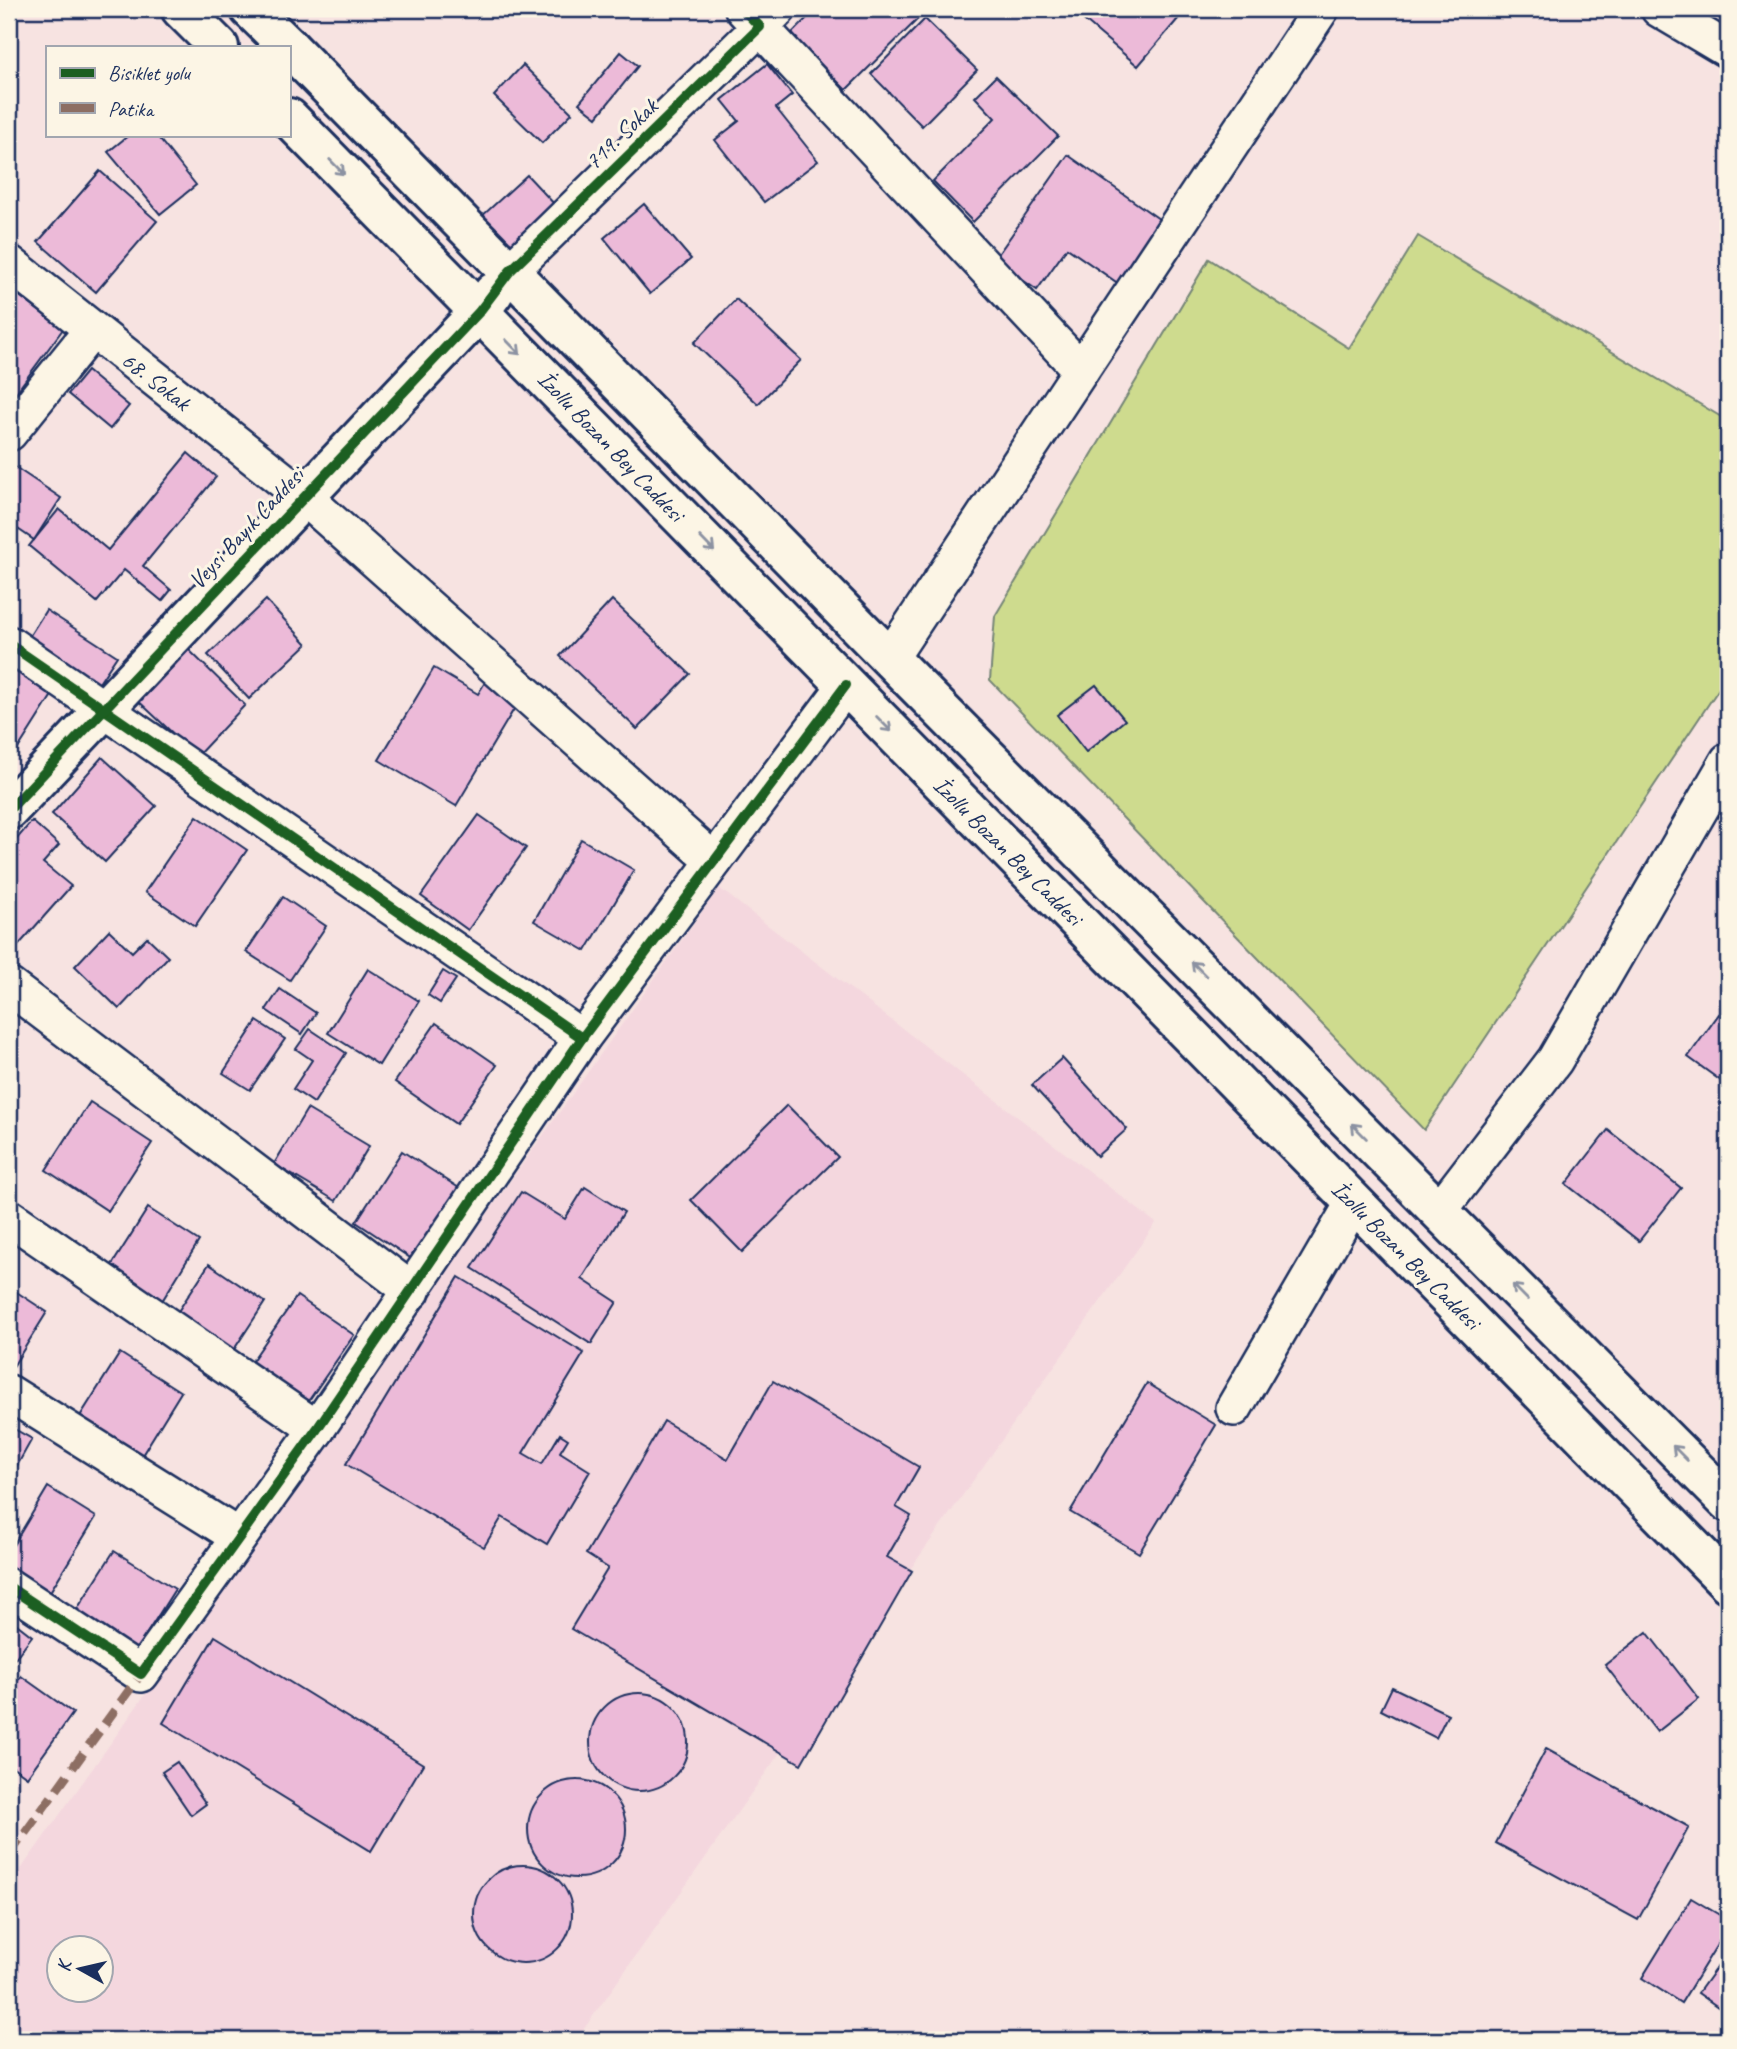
<svg xmlns="http://www.w3.org/2000/svg" width="1737" height="2049" viewBox="0 0 1737 2049" font-family="Caveat,sans-serif">
  <rect width="100%" height="100%" fill="#f7e3e1"/>
  <filter id="ink" filterUnits="userSpaceOnUse"><feTurbulence type="fractalNoise" baseFrequency=".0143" numOctaves="2"/><feDisplacementMap in="SourceGraphic" scale="14" xChannelSelector="R" yChannelSelector="G"/><feConvolveMatrix kernelMatrix="1 2 1 2 8 2 1 2 1" color-interpolation-filters="sRGB"/></filter>
  <g filter="url(#ink)">
    <path fill="#f4d7de" fill-rule="evenodd" d="M719,888L1156,1223L576,2040H9V1886ZM60,1948H102V1990H60Z"/>
    <polygon fill="#cedb8e" stroke="#748576" stroke-width="2" points="1418,236 1728,421 1728,675 1424,1130 990,680 995,616 1209,259 1349,348"/>
    <g fill="#ecbad8" stroke="#1b2f5e" stroke-width="2">
      <polygon points="816,9 928,9 846,90 791,34"/>
      <polygon points="1075,9 1166,9 1178,19 1138,66 1073,11"/>
      <polygon points="925,19 977,70 922,126 871,74"/>
      <polygon points="621,52 638,66 597,117 579,103"/>
      <polygon points="767,64 792,95 776,108 818,161 764,202 715,140 739,121 722,100"/>
      <polygon points="523,65 572,113 542,143 494,96"/>
      <polygon points="996,76 1058,136 973,222 933,181 995,118 975,97"/>
      <polygon points="129,135 156,135 196,185 160,214 108,152"/>
      <polygon points="1068,155 1166,224 1122,286 1067,248 1037,290 994,260"/>
      <polygon points="100,171 157,221 96,292 38,242"/>
      <polygon points="527,175 557,207 512,249 481,217"/>
      <polygon points="644,204 691,259 650,294 604,238"/>
      <polygon points="9,288 63,329 9,402"/>
      <polygon points="736,299 801,360 758,404 694,343"/>
      <polygon points="87,371 129,406 110,429 68,394"/>
      <polygon points="188,453 216,477 143,566 171,590 162,601 124,570 97,602 29,546 59,509 108,550"/>
      <polygon points="9,463 61,498 34,540 9,523"/>
      <polygon points="266,600 307,644 249,699 208,655"/>
      <polygon points="612,600 690,674 637,729 560,656"/>
      <polygon points="46,610 117,656 97,686 27,640"/>
      <polygon points="183,644 245,705 197,756 133,696"/>
      <polygon points="9,664 54,692 9,763"/>
      <polygon points="434,668 478,694 487,679 520,699 456,806 379,760"/>
      <polygon points="1096,685 1125,720 1086,752 1057,715"/>
      <polygon points="102,757 156,806 105,862 52,814"/>
      <polygon points="479,815 526,848 468,930 421,896"/>
      <polygon points="197,816 247,850 195,926 145,892"/>
      <polygon points="32,821 59,845 43,863 71,886 9,956 9,848"/>
      <polygon points="581,839 634,870 586,951 534,921"/>
      <polygon points="283,897 326,926 290,980 246,952"/>
      <polygon points="109,930 132,952 147,937 168,957 119,1009 75,966"/>
      <polygon points="368,969 419,1001 379,1065 328,1033"/>
      <polygon points="443,971 456,979 440,1003 428,995"/>
      <polygon points="280,989 316,1013 302,1034 266,1010"/>
      <polygon points="1719,1014 1728,1021 1728,1086 1688,1057"/>
      <polygon points="257,1021 285,1039 250,1090 223,1073"/>
      <polygon points="436,1023 497,1065 456,1124 395,1082"/>
      <polygon points="310,1029 346,1053 314,1103 293,1089 312,1060 296,1049"/>
      <polygon points="1062,1058 1127,1129 1097,1156 1032,1085"/>
      <polygon points="90,1102 152,1143 108,1211 46,1170"/>
      <polygon points="787,1105 838,1157 742,1252 691,1200"/>
      <polygon points="307,1109 369,1146 336,1201 274,1164"/>
      <polygon points="1608,1130 1681,1188 1639,1241 1566,1184"/>
      <polygon points="402,1151 459,1188 412,1259 356,1222"/>
      <polygon points="585,1187 624,1212 582,1279 617,1302 591,1344 472,1268 521,1192 565,1219"/>
      <polygon points="148,1208 199,1241 162,1301 110,1268"/>
      <polygon points="209,1264 265,1302 231,1354 175,1316"/>
      <polygon points="459,1277 584,1353 523,1453 542,1464 560,1434 568,1439 560,1452 590,1471 547,1544 502,1517 484,1547 346,1464"/>
      <polygon points="9,1287 47,1312 9,1373"/>
      <polygon points="297,1296 354,1335 307,1403 250,1364"/>
      <polygon points="120,1353 181,1392 139,1460 77,1421"/>
      <polygon points="773,1381 919,1467 896,1507 911,1516 887,1557 912,1571 801,1764 571,1629 608,1568 586,1554 664,1421 728,1459"/>
      <polygon points="1147,1383 1216,1425 1139,1553 1070,1512"/>
      <polygon points="9,1426 32,1439 9,1480"/>
      <polygon points="48,1487 96,1517 48,1595 9,1571 9,1552"/>
      <polygon points="114,1551 175,1589 135,1652 74,1614"/>
      <polygon points="9,1618 32,1636 9,1666"/>
      <polygon points="1647,1632 1699,1699 1657,1732 1605,1665"/>
      <polygon points="215,1636 423,1764 371,1851 163,1723"/>
      <polygon points="21,1676 73,1713 27,1777 9,1764 9,1693"/>
      <polygon points="1392,1687 1448,1714 1436,1738 1381,1710"/>
      <circle cx="639" cy="1742" r="49"/>
      <polygon points="1546,1749 1689,1827 1638,1920 1496,1843"/>
      <polygon points="177,1762 206,1804 191,1815 162,1772"/>
      <circle cx="577" cy="1829" r="49"/>
      <circle cx="523" cy="1914" r="49"/>
      <polygon points="1691,1898 1728,1920 1728,1927 1681,2003 1642,1978"/>
      <polygon points="1728,1951 1728,2014 1698,1993"/>
    </g>
    <g fill="none" stroke-linecap="round" stroke-linejoin="round">
      <defs>
        <g id="street">
          <polyline points="778,9 760,27 1081,370 890,658"/>
          <polyline points="1659,9 1728,50"/>
          <polyline points="9,263 304,497 714,861"/>
          <polyline points="510,271 760,27 743,9"/>
          <polyline points="1081,370 1321,9"/>
          <polyline points="9,433 92,330"/>
          <polyline points="9,644 582,1038 846,685"/>
          <polyline points="9,986 412,1291"/>
          <polyline points="1439,1211 1555,1060 1728,761"/>
          <polyline points="9,1217 317,1429"/>
          <polyline points="9,1393 239,1537"/>
          <polyline points="1234,1408 1354,1202"/>
          <polyline points="9,1587 141,1674 317,1429 582,1038"/>
        </g>
        <g id="secondary">
          <polyline points="181,9 219,47"/>
          <polyline points="250,9 289,47"/>
          <polyline points="289,47 907,676 1728,1502"/>
          <polyline points="289,118 1728,1583"/>
          <polyline points="9,810 479,312 494,292"/>
        </g>
      </defs>
      <use href="#street" stroke="#1b2f5e" stroke-width="40"/>
      <use href="#secondary" stroke="#1b2f5e" stroke-width="44"/>
      <use href="#street" stroke="#fcf5e5" stroke-width="35"/>
      <use href="#secondary" stroke="#fcf5e5" stroke-width="38"/>
      <polyline stroke="#8d6e63" stroke-width="9" stroke-dasharray="18 9" stroke-linecap="butt" points="9,1855 141,1674"/>
      <defs>
        <g id="cycleway">
          <polyline points="9,644 582,1038 846,685"/>
          <polyline points="9,810 479,312 510,271 760,27 743,9"/>
          <polyline points="9,1587 141,1674 317,1429 582,1038"/>
        </g>
      </defs>
      <use href="#cycleway" stroke="#fcf5e5" stroke-width="15"/>
      <use href="#cycleway" stroke="#1b5e20" stroke-width="10"/>
    </g>
    <defs><path id="oneway-shaft" d="M-6 0H5M1.5-3L5.5 0L1.5 3" fill="none" stroke-width="1.6" stroke-linecap="round" stroke-linejoin="round" transform="scale(1.75)"/></defs>
    <g stroke="#8c92a2">
      <use href="#oneway-shaft" transform="translate(337 167) rotate(46)"/>
      <use href="#oneway-shaft" transform="translate(513 347) rotate(46)"/>
      <use href="#oneway-shaft" transform="translate(707 544) rotate(46)"/>
      <use href="#oneway-shaft" transform="translate(884 724) rotate(45)"/>
      <use href="#oneway-shaft" transform="translate(1199 969) rotate(-135)"/>
      <use href="#oneway-shaft" transform="translate(1359 1131) rotate(-135)"/>
      <use href="#oneway-shaft" transform="translate(1520 1292) rotate(-135)"/>
      <use href="#oneway-shaft" transform="translate(1680 1453) rotate(-135)"/>
    </g>
  </g>
  <g text-anchor="middle" stroke-width="6" stroke-linejoin="round" paint-order="stroke">
    <g font-size="24" fill="#1b2f5e" stroke="#fcf5e5">
      <text transform="translate(621 134) rotate(-44)" y="8">719. Sokak</text>
      <text transform="translate(156 381) rotate(38)" y="8">68. Sokak</text>
      <text transform="translate(611 446) rotate(46)" y="8">İzollu Bozan Bey Caddesi</text>
      <text transform="translate(246 528) rotate(-47)" y="8">Veysi Bayık Caddesi</text>
      <text transform="translate(1008 851) rotate(45)" y="8">İzollu Bozan Bey Caddesi</text>
      <text transform="translate(1406 1255) rotate(45)" y="8">İzollu Bozan Bey Caddesi</text>
    </g>
  </g>
  <rect width="1737" height="2049" fill="none" stroke="#fcf5e5" stroke-width="35"/>
  <rect x="18" y="18" width="1702" height="2014" fill="none" stroke="#1b2f5e" stroke-width="2.5" filter="url(#ink)"/>
  <rect x="46" y="46" width="245" height="91" fill="#fcf5e5" stroke="#a2a6af" stroke-width="2"/>
  <rect x="60" y="68" width="35" height="10" fill="#1b5e20" stroke="#a2a6af" stroke-width="2"/>
  <text x="108" y="80" font-size="21" fill="#1b2f5e">Bisiklet yolu</text>
  <rect x="60" y="103" width="35" height="10" fill="#8d6e63" stroke="#a2a6af" stroke-width="2"/>
  <text x="108" y="116" font-size="21" fill="#1b2f5e">Patika</text>
  <g transform="translate(80 1969) rotate(278)"><circle r="33" fill="#fcf5e5" stroke="#a2a6af" stroke-width="2"/>
  <path d="M0-5L12 26L0 18L-12 26Z" fill="#1b2f5e"/>
  <text y="-10" font-size="19" font-weight="bold" text-anchor="middle" fill="#1b2f5e">K</text>
  </g>
</svg>
